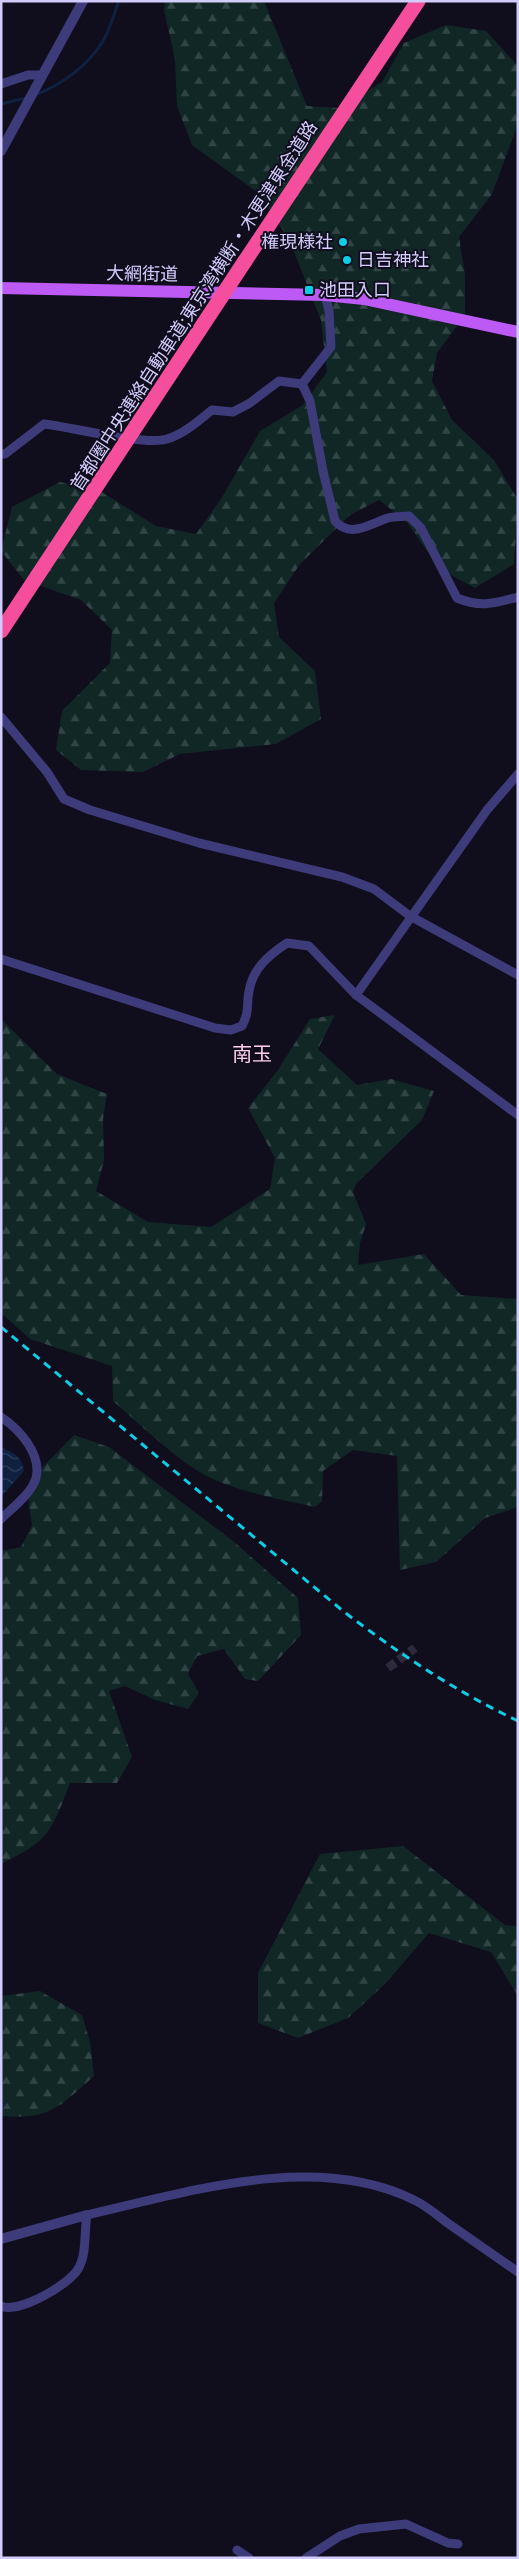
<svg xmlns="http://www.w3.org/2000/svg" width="519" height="2559" viewBox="0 0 519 2559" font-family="Ubuntu,'Noto Sans JP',sans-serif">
  <defs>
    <pattern id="forest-firs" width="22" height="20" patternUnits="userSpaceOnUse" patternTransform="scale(1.25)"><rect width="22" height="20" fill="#102726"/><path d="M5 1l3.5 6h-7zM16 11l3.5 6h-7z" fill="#324546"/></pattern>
    <pattern id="water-waves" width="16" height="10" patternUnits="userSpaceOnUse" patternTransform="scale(1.25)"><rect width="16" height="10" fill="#0e2140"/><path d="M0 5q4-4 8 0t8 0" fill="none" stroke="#30405c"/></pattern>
  </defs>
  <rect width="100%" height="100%" fill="#100d1d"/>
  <g fill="url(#forest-firs)">
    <polygon points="165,1 264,1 307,106 339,108 382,82 404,43 446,25 486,31 518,66 518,124 492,194 459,237 465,275 465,315 437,353 432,381 452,420 494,460 518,500 514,564 475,588 440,569 406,521 379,500 350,515 300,564 274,603 279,637 315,671 321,719 276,744 180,754 143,772 81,770 56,750 62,711 110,663 112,630 81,600 24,580 1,551 12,507 60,482 100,491 156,526 196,534 221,499 260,431 303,405 327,372 321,320 289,239 257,192 192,145 177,106 175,59 164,10"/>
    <path d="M335,1015L318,1049L357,1085L391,1079L434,1091L422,1120L356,1184L353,1192L366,1224L360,1243L358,1265L424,1254L461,1295L518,1299V1507L485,1518L436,1562L400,1570L397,1456L353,1450L323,1471L322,1501L315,1507C282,1500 246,1493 215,1480C182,1466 141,1425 113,1401L112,1366L30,1339L1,1313V1019L57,1074L107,1094L103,1119L104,1160L96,1191L148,1222L211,1227L270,1189L275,1158L248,1108L278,1070L310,1019Z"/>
    <path d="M74,1435L109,1447L233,1541L298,1598L301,1635L258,1681L245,1679L224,1649L197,1656L188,1674L199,1693L188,1709L155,1700L125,1686L109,1691L132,1757L117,1783H70C52,1831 49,1841 1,1864V1551L21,1547L32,1526L29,1506L30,1480Z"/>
    <polygon points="403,1846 505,1925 518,1926 518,1996 491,1952 429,1933 385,1984 348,2018 298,2038 258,2023 258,1973 320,1854"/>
    <path d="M40,1991L82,2015L90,2042L94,2076C59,2107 50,2120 1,2116V1996Z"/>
  </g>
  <path fill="url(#water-waves)" d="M1,1446C13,1454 22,1455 24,1471L1,1497Z"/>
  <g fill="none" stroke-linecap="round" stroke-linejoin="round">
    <g stroke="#0e2140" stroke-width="3">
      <path d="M35,95C61,85 88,66 103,41C110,29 114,14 119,1"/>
      <polyline points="1,104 26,98"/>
      <polyline points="1,2109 6,2102"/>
    </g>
    <polyline stroke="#2d2a3e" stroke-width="9" stroke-dasharray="9 4.5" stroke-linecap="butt" points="388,1668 415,1648"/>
    <g stroke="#3e3b7a" stroke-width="9">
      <polyline points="1,84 28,75 41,75"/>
      <path d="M302,384L310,401L323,471L335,521C350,538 368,525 385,519C392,516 401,517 409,516L421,528L457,598C481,608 494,603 518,597"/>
      <polyline points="302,384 331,347 329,311 325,295"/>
      <path d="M1,454H5L44,424C72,427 144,446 167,439C184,434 198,421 212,410L233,412L250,403L279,381L302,384"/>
      <polyline points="1,717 47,772 64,799 90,810 199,843 342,877 374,889 410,916 518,975"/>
      <path d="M1,959L215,1028L231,1030L242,1026C250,1010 246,1007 249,991C253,968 269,955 287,943L309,946L356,995L518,1115"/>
      <polyline points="356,995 487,810 518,774"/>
      <path d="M1,1417C19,1429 42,1454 36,1478C32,1493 12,1508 1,1519"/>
      <path d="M1,2306C18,2314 69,2285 78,2269C87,2255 84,2231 87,2215C188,2192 316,2151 414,2200C427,2206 438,2216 449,2224C472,2240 495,2256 518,2272"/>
      <polyline points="237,2550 249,2558"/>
      <polyline points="306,2558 340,2536 359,2529 406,2524 448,2543 458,2544"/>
    </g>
    <g stroke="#3e3b7a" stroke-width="10">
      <polyline points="1,151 83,1"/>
      <polyline points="1,2239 87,2215"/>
    </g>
    <polyline stroke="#bd5af5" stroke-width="12" points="1,288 325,295 364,299 518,332"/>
    <polyline stroke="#f54e9c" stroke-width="15" points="245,261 418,1"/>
    <path stroke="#0dcee7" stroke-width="3" stroke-dasharray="8 6" stroke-linecap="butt" d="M1,1327L343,1611C398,1653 455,1691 518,1721"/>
    <polyline stroke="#f54e9c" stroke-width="15" points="1,631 245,261"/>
  </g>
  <g fill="#0dcee7" stroke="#100d1d" stroke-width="2">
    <circle cx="343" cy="242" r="5"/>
    <circle cx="347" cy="260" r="5"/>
    <rect x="304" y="285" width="10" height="10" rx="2.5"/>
  </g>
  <g text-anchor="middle" stroke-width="4" stroke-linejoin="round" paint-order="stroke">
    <g font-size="18" fill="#d2ccfc" stroke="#100d1d" text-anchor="start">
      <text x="333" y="248" text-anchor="end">権現様社</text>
      <text x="357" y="266">日吉神社</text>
      <text x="319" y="296">池田入口</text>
    </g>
    <g font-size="18" fill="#d2ccfc" stroke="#100d1d">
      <text transform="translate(142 274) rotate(1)" y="6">大網街道</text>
      <text transform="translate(194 306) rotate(-57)" y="6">首都圏中央連絡自動車道;東京湾横断・木更津東金道路</text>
    </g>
    <g font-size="20" fill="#fcceeb" stroke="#100d1d">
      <text x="252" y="1061">南玉</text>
    </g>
  </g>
  <rect width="519" height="2559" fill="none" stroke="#d2ccfc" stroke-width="5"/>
</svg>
